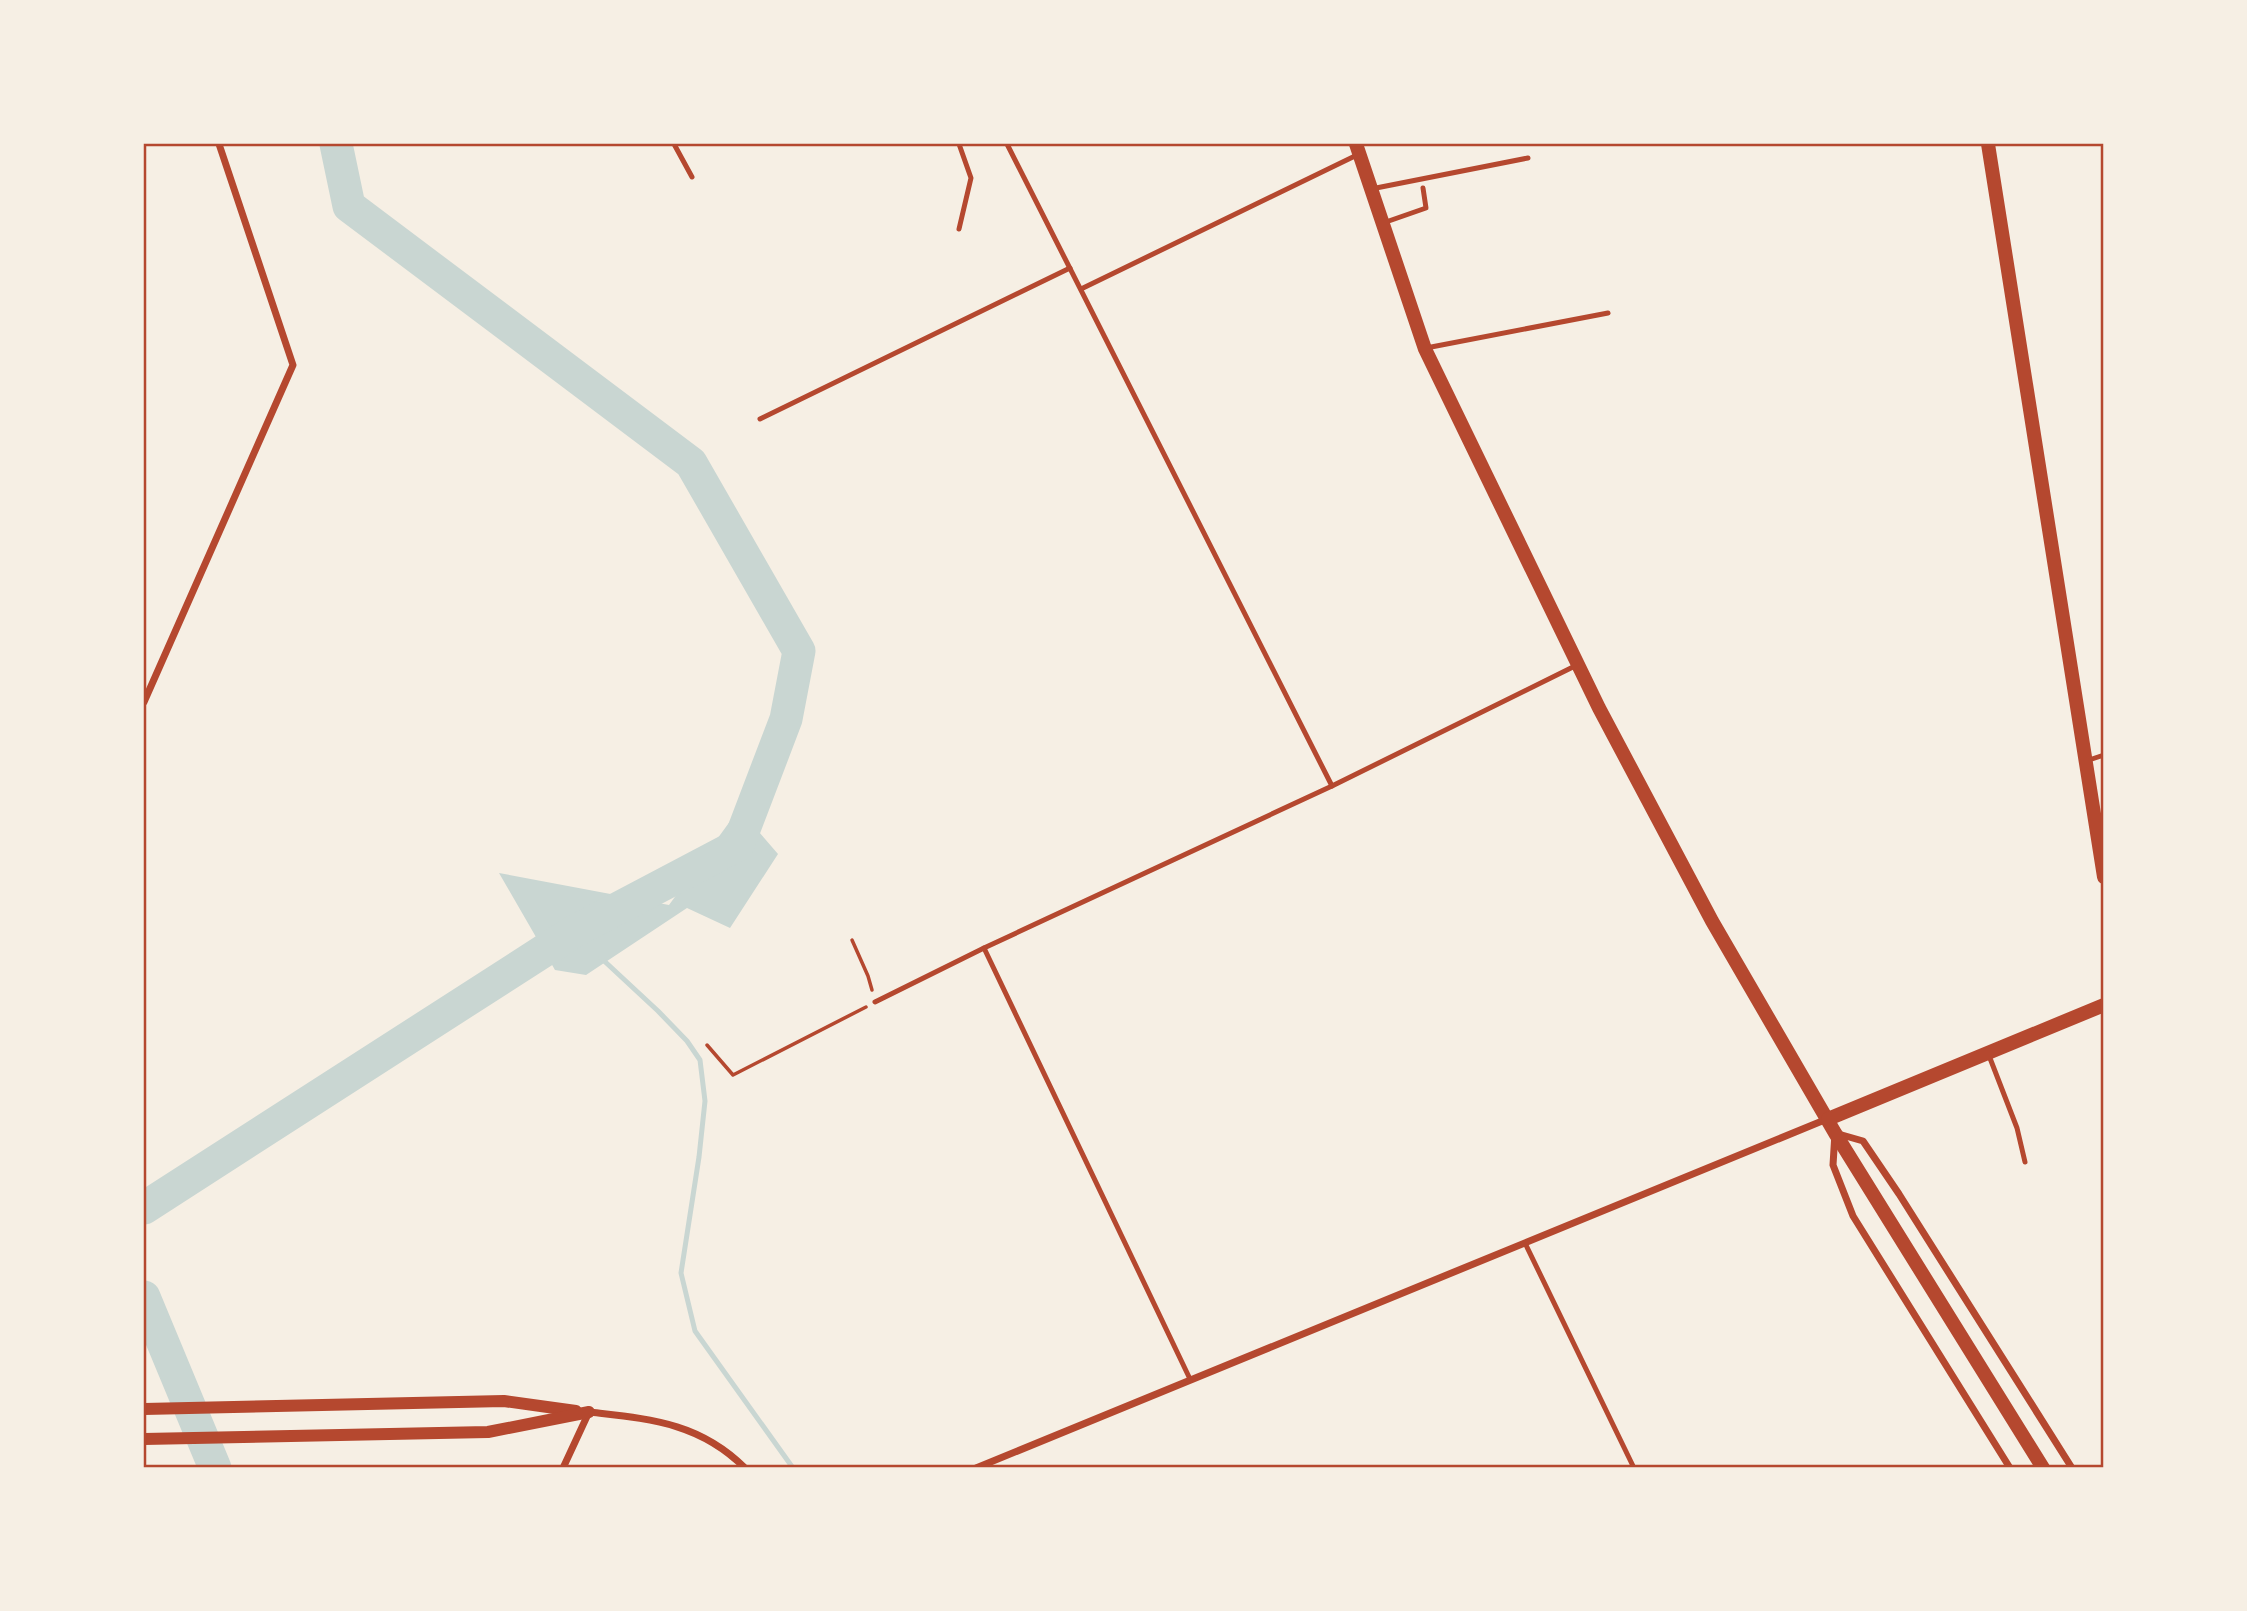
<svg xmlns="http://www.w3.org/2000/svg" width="2247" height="1611" viewBox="0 0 2247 1611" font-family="Manrope,sans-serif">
  <rect width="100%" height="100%" fill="#f6efe4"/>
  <polygon fill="#c9d6d2" points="739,809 778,854 730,928 687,908 586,975 555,970 499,873 669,905"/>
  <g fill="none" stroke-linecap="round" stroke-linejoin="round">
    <polyline stroke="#c9d6d2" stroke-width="5" points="601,958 658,1011 687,1041 700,1060 705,1101 699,1157 681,1273 695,1331 793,1468"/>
    <g stroke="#c9d6d2" stroke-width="33">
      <polyline points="144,1208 573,932 738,845 786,719 799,651 691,463 349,206 336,144"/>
      <polyline points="144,1297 215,1468"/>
    </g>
    <g stroke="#b5482f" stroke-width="3.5">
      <polyline points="852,940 868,976 872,990"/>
      <polyline points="707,1045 733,1075 866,1007"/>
    </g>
    <g stroke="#b5482f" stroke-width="5">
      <polyline points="674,144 692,177"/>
      <polyline points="959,144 971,178 959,229"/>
      <polyline points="1007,144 1332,786"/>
      <polyline points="1371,189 1528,158"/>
      <polyline points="1383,223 1426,208 1423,188"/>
      <polyline points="1081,289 1357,155"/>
      <polyline points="1426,348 1608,313"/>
      <polyline points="760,419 1070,268"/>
      <polyline points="2086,761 2104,755"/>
      <polyline points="984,948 1190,1379"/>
      <polyline points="875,1002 984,948 1332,786 1577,665"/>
      <polyline points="1988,1053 2017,1128 2025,1162"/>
      <polyline points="1525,1243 1634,1468"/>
    </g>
    <g stroke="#b5482f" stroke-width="7">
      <polyline points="144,702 293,365 219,144"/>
      <path d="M563,1468L589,1412C649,1419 699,1422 745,1468"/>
      <polyline points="976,1468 1827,1119"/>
      <polyline points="2010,1468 1853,1216 1833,1165 1835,1133 1863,1141 1899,1194 2072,1468"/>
    </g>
    <g stroke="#b5482f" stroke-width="12">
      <polyline points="144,1409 504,1401 576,1411"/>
      <polyline points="144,1439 488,1432 589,1412"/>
    </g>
    <g stroke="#b5482f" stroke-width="14">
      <polyline points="1356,144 1425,349 1599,708 1712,921 1835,1133 2043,1468"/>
      <polyline points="1988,144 2104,877"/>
      <polyline points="1828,1119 2104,1005"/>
    </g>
  </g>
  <rect width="2247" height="1611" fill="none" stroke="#f6efe4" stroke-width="290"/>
  <rect x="145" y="145" width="1957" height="1321" fill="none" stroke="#b5482f" stroke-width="2.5"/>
</svg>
